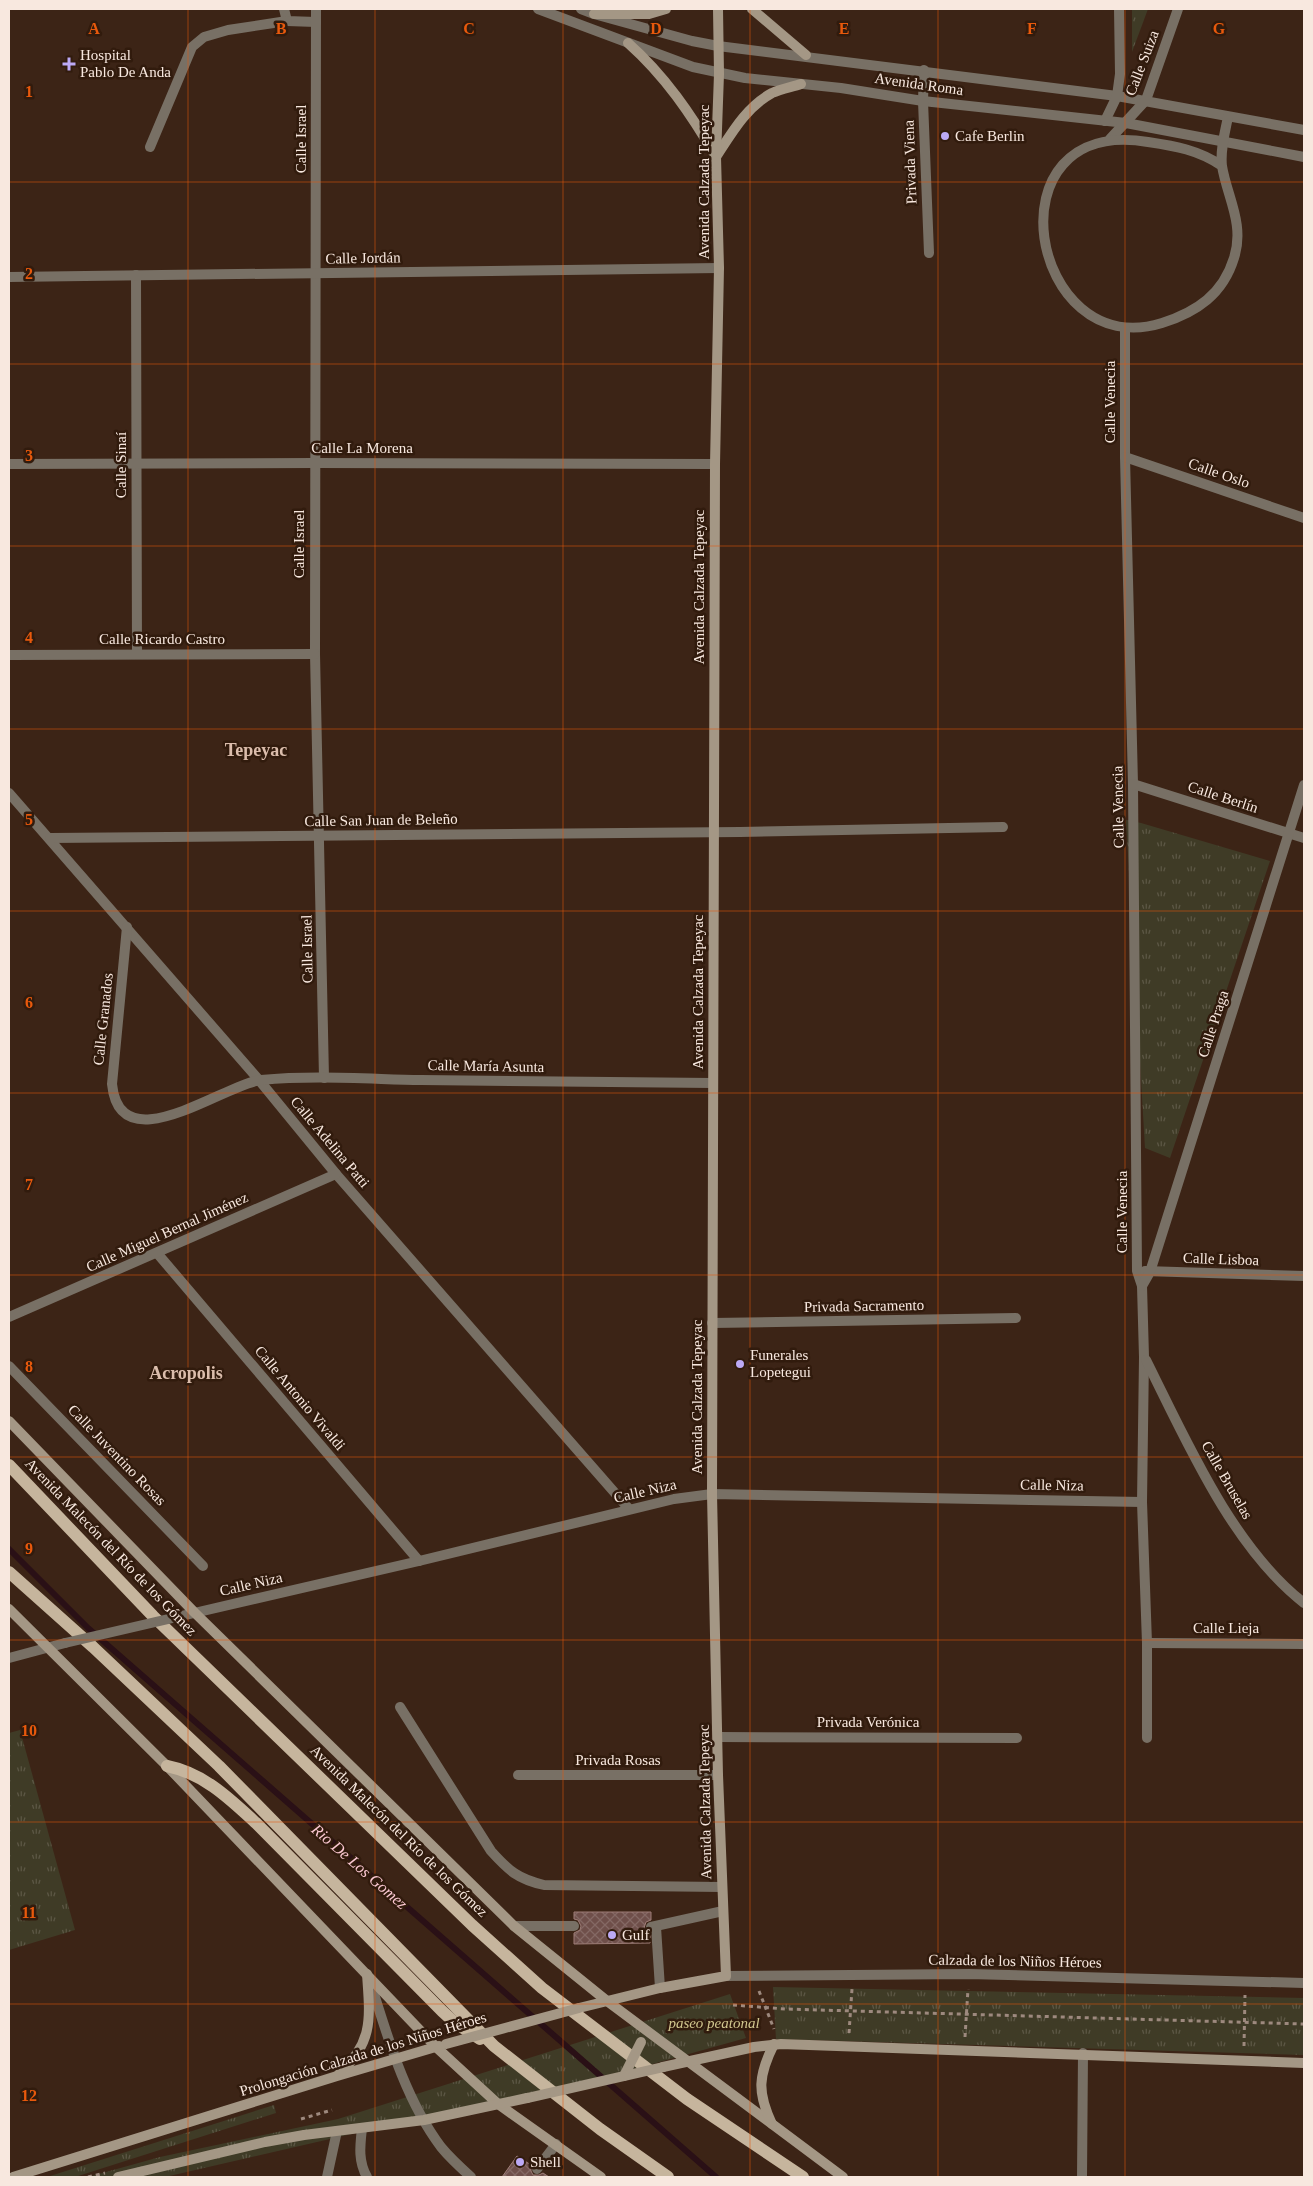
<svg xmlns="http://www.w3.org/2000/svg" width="1313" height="2186" viewBox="0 0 1313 2186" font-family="'Times New Roman',serif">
  <defs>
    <pattern id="grass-tufts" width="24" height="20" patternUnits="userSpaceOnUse" patternTransform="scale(1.25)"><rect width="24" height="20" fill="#3f3b26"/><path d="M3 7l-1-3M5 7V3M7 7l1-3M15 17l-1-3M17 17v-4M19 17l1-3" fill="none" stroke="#5c5745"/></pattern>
    <pattern id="building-cross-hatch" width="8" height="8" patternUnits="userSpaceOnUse" patternTransform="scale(1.25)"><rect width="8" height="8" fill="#6f4f4a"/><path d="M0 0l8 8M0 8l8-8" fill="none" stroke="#846864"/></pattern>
  </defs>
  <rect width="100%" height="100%" fill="#3c2416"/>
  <g fill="url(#grass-tufts)">
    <polygon points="1132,9 1148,9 1132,52"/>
    <polygon points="1126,820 1141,823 1270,861 1170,1158 1145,1148"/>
    <polygon points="20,1730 75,1930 9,1950 9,1733"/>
    <polygon points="773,1987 1304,1998 1304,2055 776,2039"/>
    <polygon points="730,1994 746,2038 642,2067 165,2177 88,2177 160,2157 338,2119"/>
    <polygon points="274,2105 276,2113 75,2177 47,2177"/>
  </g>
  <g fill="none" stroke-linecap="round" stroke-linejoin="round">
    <polyline stroke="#2a1016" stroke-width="6" points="9,1549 88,1628 716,2177"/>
  </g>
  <g fill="url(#building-cross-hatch)" stroke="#9e7d77">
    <polygon points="574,1912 651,1912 651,1920 646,1922 644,1928 650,1934 650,1943 574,1944 574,1933 580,1930 581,1926 578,1920 574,1919"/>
    <polygon points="517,2156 531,2165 531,2171 533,2175 539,2175 543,2173 549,2177 502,2177"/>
  </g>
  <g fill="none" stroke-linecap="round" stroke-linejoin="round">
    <g stroke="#9d897e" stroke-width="3" stroke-dasharray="4 4" stroke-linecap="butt">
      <polyline points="759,1991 774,2029"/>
      <polyline points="733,2005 785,2009 1304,2024"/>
      <polyline points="849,2033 852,1989"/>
      <polyline points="965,2037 968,1989"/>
      <polyline points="1244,2046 1245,1995"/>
      <polyline points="301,2119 332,2110"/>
      <polyline points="88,2177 105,2173"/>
    </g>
    <g stroke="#787065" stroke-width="10">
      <polyline points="284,9 287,21 316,22"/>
      <polyline points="150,147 192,47 204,37 228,30 287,21"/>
      <path d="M400,1707L491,1851C509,1871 518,1879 544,1885L722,1887"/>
      <polyline points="514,1926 574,1926"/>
      <polyline points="651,1927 723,1911"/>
      <polyline points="656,1927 660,1988"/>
      <path d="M362,2128C360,2146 358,2161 367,2177"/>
      <polyline points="537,2169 556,2144"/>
      <polyline points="327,2177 337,2131"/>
    </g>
    <g stroke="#787065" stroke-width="10">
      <polyline points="316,9 315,654 324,1078"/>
      <polyline points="538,9 693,67 745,78 841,88 923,101 1126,123 1304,157"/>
      <polyline points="581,9 594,14 692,41 718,46 1117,96 1304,130"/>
      <polyline points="924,70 923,101 929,253"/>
      <polyline points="1105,121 1117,96 1120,74 1119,9"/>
      <polyline points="1110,139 1146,100 1178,9"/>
      <path d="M1222,166C1199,150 1175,146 1148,142C985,115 1030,364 1162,323C1197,312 1223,294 1234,258C1245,224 1227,197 1222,166C1220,150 1225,132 1228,117"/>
      <polyline points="136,275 137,654"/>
      <polyline points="9,277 719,268"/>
      <polyline points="1125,328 1125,457 1133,784 1137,1271 1142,1286 1144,1357 1142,1502 1147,1643 1147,1738"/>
      <polyline points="1125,457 1304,518"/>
      <polyline points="9,464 314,463 715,464"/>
      <polyline points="9,655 315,654"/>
      <polyline points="1133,784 1304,838"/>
      <polyline points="9,793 259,1080 336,1174 629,1509"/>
      <polyline points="50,838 740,832 1003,827"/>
      <path d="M127,927L112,1084C120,1164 224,1084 261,1080C314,1075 368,1079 421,1080C518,1081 615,1082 713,1083"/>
      <polyline points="157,1253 419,1561"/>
      <polyline points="1145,1271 1304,1276"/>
      <polyline points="1142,1286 1150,1272 1304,785"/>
      <polyline points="9,1317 336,1174"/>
      <polyline points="712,1323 1016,1318"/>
      <path d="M1146,1360C1186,1440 1232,1547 1304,1603"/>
      <polyline points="9,1366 203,1566"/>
      <polyline points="177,1617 419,1561 674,1499 712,1494 1142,1502"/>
      <polyline points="1147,1643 1304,1644"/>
      <polyline points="9,1658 65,1643"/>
      <polyline points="718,1737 1017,1738"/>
      <polyline points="518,1775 718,1775"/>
      <polyline points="726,1976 969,1974 1304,1983"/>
      <path d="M370,1981C388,2038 405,2099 441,2147C450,2158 461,2168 471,2177"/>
      <polyline points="1082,2177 1083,2053"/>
    </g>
    <g stroke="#a49785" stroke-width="10">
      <polyline points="752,9 806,55"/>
      <polyline points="594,14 649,14 666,9"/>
      <path d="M628,43C665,76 691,114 716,157C731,134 746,107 772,93C781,89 792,87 801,84"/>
      <polyline points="9,1421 195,1613 514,1926 607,2001 843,2177"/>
      <polyline points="9,1609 167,1766 436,2047 498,2104 601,2177"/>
      <polyline points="579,2008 660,1988 726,1976 718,1775 712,1494 715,464 719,268 716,157 719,74 718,9"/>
      <polyline points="663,2067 754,2047 781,2044 1304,2063"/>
      <path d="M339,2074C374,2042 370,2018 367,1974"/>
      <path d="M772,2124C757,2092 758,2076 774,2044"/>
      <polyline points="13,2177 337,2076 439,2046"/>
      <polyline points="118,2177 265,2142 304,2135 424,2120 527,2098"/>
    </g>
    <g stroke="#c6b59d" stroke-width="12">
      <polyline points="9,1465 153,1616 472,1925 542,1988 687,2099 803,2177"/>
      <polyline points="9,1572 93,1647 219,1766 494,2046 600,2129 668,2177"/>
      <path d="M167,1766C203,1773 229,1798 256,1823L442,2011L454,2022L480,2039"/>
    </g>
    <polyline stroke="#787065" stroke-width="10" points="65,1643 177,1617"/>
    <g stroke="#a49785" stroke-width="10">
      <polyline points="446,2044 579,2008"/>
      <polyline points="624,2076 641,2042"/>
      <polyline points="527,2098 663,2067"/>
    </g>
  </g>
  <path fill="none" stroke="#e8590c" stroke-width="1" stroke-opacity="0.55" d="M188,9V2177M375,9V2177M563,9V2177M750,9V2177M938,9V2177M1125,9V2177M9,182H1304M9,364H1304M9,546H1304M9,729H1304M9,911H1304M9,1093H1304M9,1275H1304M9,1457H1304M9,1640H1304M9,1822H1304M9,2004H1304"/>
  <g fill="#bca9f5" stroke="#311b0d" stroke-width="2">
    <path d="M66.5 56.5h5v5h5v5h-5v5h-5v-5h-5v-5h5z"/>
    <circle cx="945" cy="136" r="5"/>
    <circle cx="740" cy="1364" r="5"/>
    <circle cx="612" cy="1935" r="5"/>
    <circle cx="520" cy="2162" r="5"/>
  </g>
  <g text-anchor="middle" stroke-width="5" stroke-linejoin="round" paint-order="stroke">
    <g font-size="15" fill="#f8e8df" stroke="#311b0d" text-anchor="start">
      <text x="80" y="60">Hospital<tspan x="80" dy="17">Pablo De Anda</tspan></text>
      <text x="955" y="141">Cafe Berlin</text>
      <text x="750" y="1360">Funerales<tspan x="750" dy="17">Lopetegui</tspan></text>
      <text x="622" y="1940">Gulf</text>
      <text x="530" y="2167">Shell</text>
    </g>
    <g font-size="15" fill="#f8e8df" stroke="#311b0d">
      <text transform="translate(1142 63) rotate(-69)" y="5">Calle Suiza</text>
      <text transform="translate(919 84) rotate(8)" y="5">Avenida Roma</text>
      <text transform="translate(301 139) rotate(-90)" y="5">Calle Israel</text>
      <text transform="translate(910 162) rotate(-92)" y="5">Privada Viena</text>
      <text transform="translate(704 182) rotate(-90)" y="5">Avenida Calzada Tepeyac</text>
      <text transform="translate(363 258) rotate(-1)" y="5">Calle Jordán</text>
      <text transform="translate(1110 402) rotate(-90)" y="5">Calle Venecia</text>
      <text x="362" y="453">Calle La Morena</text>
      <text transform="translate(121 465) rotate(-90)" y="5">Calle Sinaí</text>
      <text transform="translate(1219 473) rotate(19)" y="5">Calle Oslo</text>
      <text transform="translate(299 544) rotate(-90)" y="5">Calle Israel</text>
      <text transform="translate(699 587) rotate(-90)" y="5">Avenida Calzada Tepeyac</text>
      <text x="162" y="644">Calle Ricardo Castro</text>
      <text transform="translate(1223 797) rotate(18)" y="5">Calle Berlín</text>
      <text transform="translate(1118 807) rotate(-91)" y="5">Calle Venecia</text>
      <text transform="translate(381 820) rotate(-1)" y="5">Calle San Juan de Beleño</text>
      <text transform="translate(307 949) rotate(-91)" y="5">Calle Israel</text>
      <text transform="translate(698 992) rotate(-90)" y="5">Avenida Calzada Tepeyac</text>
      <text transform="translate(103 1019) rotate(-84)" y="5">Calle Granados</text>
      <text transform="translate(1213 1024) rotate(-72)" y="5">Calle Praga</text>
      <text transform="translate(486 1066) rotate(1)" y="5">Calle María Asunta</text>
      <text transform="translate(330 1142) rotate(50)" y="5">Calle Adelina Patti</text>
      <text transform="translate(1122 1212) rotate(-90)" y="5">Calle Venecia</text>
      <text transform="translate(167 1232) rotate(-24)" y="5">Calle Miguel Bernal Jiménez</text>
      <text transform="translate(1221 1259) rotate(2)" y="5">Calle Lisboa</text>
      <text transform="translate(864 1306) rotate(-1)" y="5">Privada Sacramento</text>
      <text transform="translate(697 1397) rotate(-90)" y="5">Avenida Calzada Tepeyac</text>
      <text transform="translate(300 1398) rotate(50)" y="5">Calle Antonio Vivaldi</text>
      <text transform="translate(117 1455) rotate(46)" y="5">Calle Juventino Rosas</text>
      <text transform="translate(1227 1480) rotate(60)" y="5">Calle Bruselas</text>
      <text transform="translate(1052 1485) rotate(1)" y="5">Calle Niza</text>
      <text transform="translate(645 1491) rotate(-13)" y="5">Calle Niza</text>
      <text transform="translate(111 1547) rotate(46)" y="5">Avenida Malecón del Río de los Gómez</text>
      <text transform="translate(251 1584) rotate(-13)" y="5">Calle Niza</text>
      <text x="1226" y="1633">Calle Lieja</text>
      <text x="868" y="1727">Privada Verónica</text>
      <text x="618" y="1765">Privada Rosas</text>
      <text transform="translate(705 1802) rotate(-91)" y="5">Avenida Calzada Tepeyac</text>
      <text transform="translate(399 1831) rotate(44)" y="5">Avenida Malecón del Río de los Gómez</text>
      <text transform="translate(1015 1961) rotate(1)" y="5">Calzada de los Niños Héroes</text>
      <text transform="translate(363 2054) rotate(-17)" y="5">Prolongación Calzada de los Niños Héroes</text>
    </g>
    <g font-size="15" font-style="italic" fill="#d1c68e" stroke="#311b0d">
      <text x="714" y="2028">paseo peatonal</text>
    </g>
    <g font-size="16" font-style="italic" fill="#fbc8d2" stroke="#311b0d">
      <text transform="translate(360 1866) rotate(41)" y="6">Rio De Los Gomez</text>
    </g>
    <g font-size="18" font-weight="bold" fill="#dbbdac" stroke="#311b0d">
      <text x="256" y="756">Tepeyac</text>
      <text x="186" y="1379">Acropolis</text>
    </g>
  </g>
  <g font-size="16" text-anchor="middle" font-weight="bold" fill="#e8590c" stroke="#311b0d" stroke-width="5" stroke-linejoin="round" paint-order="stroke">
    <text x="94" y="34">A</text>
    <text x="281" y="34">B</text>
    <text x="469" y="34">C</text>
    <text x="656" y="34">D</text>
    <text x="844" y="34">E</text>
    <text x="1032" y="34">F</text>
    <text x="1219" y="34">G</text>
    <text x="29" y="97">1</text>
    <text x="29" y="279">2</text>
    <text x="29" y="461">3</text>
    <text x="29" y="643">4</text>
    <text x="29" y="825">5</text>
    <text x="29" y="1008">6</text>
    <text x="29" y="1190">7</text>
    <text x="29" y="1372">8</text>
    <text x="29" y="1554">9</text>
    <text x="29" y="1736">10</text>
    <text x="29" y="1918">11</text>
    <text x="29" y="2101">12</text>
  </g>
  <rect width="1313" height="2186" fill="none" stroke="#f8e8df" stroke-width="20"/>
</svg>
